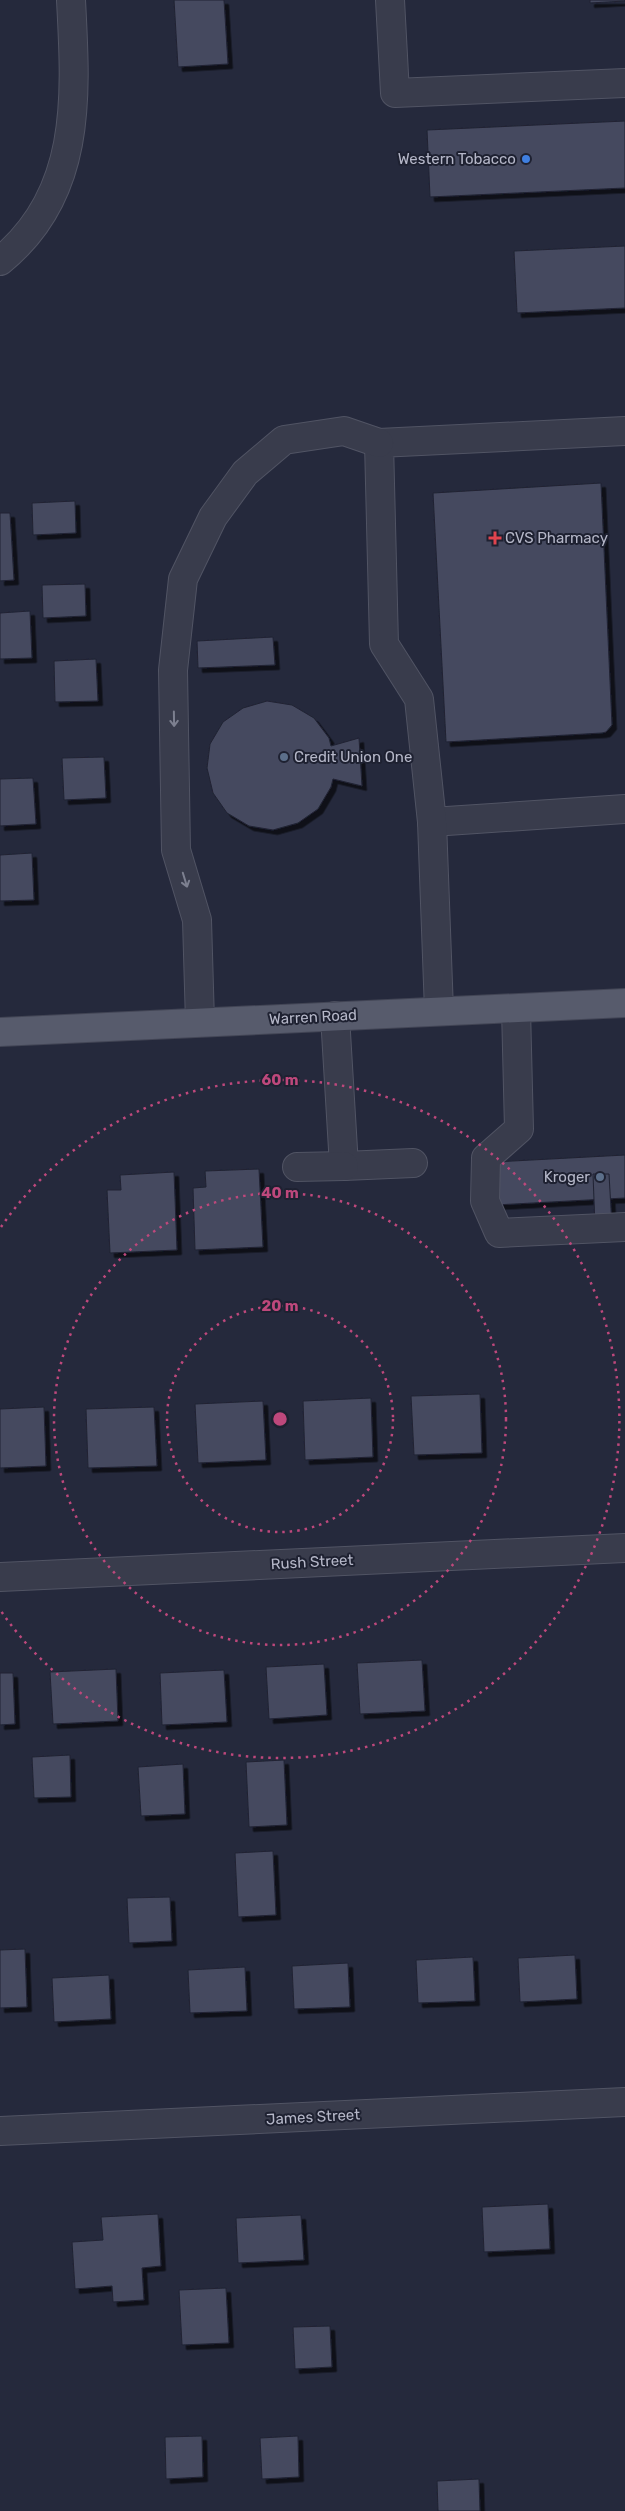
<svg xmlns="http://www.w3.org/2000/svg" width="625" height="2511" viewBox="0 0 625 2511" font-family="Rubik,sans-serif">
  <defs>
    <filter id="shadow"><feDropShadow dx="4.5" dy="4.5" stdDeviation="0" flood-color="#0009"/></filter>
  </defs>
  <rect width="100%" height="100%" fill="#25293c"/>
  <g fill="#44485e" stroke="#202333" filter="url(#shadow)">
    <polygon points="174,0 224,0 228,64 178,67"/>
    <polygon points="590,0 625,0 625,1 590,3"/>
    <polygon points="625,121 625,188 430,197 427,130"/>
    <polygon points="625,246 625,308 517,313 514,251"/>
    <polygon points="601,483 612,725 606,732 602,733 446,742 433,493"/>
    <polygon points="75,501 76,533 33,535 32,503"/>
    <polygon points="0,513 10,513 14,580 0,581"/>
    <polygon points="85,584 86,616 43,618 42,585"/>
    <polygon points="30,611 32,658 0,659 0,613"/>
    <polygon points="273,637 275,665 198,668 197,641"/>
    <polygon points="96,659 98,701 55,702 54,661"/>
    <polygon points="267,701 292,705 314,718 329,738 331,746 359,738 362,786 333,779 331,787 318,809 298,823 273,830 249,826 227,813 213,793 207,768 210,744 223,722 243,708"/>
    <polygon points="104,757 106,798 64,800 62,758"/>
    <polygon points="33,778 36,824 0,826 0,779"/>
    <polygon points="32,853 34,900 0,901 0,855"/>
    <polygon points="625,1155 625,1198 496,1205 494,1162"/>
    <polygon points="259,1169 263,1247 195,1250 193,1188 206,1187 205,1171"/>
    <polygon points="174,1172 177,1250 110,1253 107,1190 121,1190 120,1175"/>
    <polygon points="593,1174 609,1174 612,1226 595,1226"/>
    <polygon points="480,1394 482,1453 414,1455 411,1396"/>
    <polygon points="371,1398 373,1457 305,1460 303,1401"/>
    <polygon points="263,1401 266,1460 198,1463 195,1404"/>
    <polygon points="44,1407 46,1466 0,1468 0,1409"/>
    <polygon points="154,1407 157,1466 88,1468 86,1409"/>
    <polygon points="422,1660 425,1711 360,1714 357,1663"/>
    <polygon points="324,1664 327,1715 269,1719 266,1667"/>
    <polygon points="116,1669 118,1721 53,1724 50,1672"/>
    <polygon points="224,1670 227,1722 162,1725 160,1673"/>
    <polygon points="0,1673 13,1673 15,1724 0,1725"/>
    <polygon points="70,1755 71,1797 34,1798 32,1757"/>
    <polygon points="284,1760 287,1825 249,1827 246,1762"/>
    <polygon points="183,1764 185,1814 141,1816 138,1767"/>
    <polygon points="273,1851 276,1915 238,1917 235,1853"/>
    <polygon points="170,1897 172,1941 129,1943 127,1898"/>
    <polygon points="25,1949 27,2007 0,2008 0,1950"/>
    <polygon points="575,1955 577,1999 520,2002 518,1958"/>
    <polygon points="473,1957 475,2001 418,2003 416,1960"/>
    <polygon points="348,1963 350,2007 294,2009 292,1966"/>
    <polygon points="245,1967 247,2011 190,2013 188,1970"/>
    <polygon points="109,1975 111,2019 54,2022 52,1978"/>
    <polygon points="548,2204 550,2249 484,2252 482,2207"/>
    <polygon points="158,2214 161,2266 142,2268 144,2300 113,2302 112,2286 75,2289 72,2242 103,2240 101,2217"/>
    <polygon points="301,2215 304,2260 238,2263 236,2218"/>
    <polygon points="226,2288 229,2343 182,2345 179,2290"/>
    <polygon points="330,2326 332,2367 295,2369 293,2327"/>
    <polygon points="202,2436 203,2477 166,2479 165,2437"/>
    <polygon points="298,2436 299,2477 262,2479 260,2438"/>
    <polygon points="479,2479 480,2511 438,2511 437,2481"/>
  </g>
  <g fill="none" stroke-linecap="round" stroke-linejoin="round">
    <defs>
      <g id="minor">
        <polyline points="390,0 395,93 625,83"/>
        <path d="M0,261C83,194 76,95 71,0"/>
        <polyline points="432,822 625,809"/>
        <polyline points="516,1009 519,1129 486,1158 485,1201 499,1233 625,1227"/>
        <polyline points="439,1011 432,822 419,699 384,644 379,443 625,431"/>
        <polyline points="335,1016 344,1166 413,1163"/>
        <polyline points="200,1022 197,920 176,850 173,670 183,579 213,517 245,473 284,440 344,431 379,443"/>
        <polyline points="297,1167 344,1166"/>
        <polyline points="0,1577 625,1548"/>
        <polyline points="0,2131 625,2102"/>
      </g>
      <polyline id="major" points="0,1032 625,1003"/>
    </defs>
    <use href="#minor" stroke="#515464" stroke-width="30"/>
    <use href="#major" stroke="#424555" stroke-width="30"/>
    <use href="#minor" stroke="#393c4c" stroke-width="28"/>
    <use href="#major" stroke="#575b6c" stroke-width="28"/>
  </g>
  <defs><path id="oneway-shaft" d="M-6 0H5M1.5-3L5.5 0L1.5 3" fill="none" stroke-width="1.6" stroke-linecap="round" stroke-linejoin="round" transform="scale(1.25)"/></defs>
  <g stroke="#7d8090">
    <use href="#oneway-shaft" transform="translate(174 719) rotate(89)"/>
    <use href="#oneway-shaft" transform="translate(185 880) rotate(73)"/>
  </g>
  <g fill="none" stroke="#be487c" stroke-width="2.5" stroke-dasharray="2.5 5">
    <circle cx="280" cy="1419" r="113"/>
    <circle cx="280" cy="1419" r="226"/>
    <path d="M1 1227A339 339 0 1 1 1 1611"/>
  </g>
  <circle fill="#3f7fe0" stroke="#1e2131" stroke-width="2" cx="526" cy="159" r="5"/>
  <path fill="#e0444e" stroke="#1e2131" stroke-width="2" d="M492.5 530.5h5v5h5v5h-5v5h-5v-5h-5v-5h5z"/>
  <g fill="#5c6f8a" stroke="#1e2131" stroke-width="2">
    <circle cx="284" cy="757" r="5"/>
    <circle cx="600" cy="1177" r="5"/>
  </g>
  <g text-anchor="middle" stroke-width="4" stroke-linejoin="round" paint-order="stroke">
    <g font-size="15" fill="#b5b7c8" stroke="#1e2131" text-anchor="end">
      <text x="516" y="164">Western Tobacco</text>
      <text x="505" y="543" text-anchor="start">CVS Pharmacy</text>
      <text x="294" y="762" text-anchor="start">Credit Union One</text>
      <text x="590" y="1182">Kroger</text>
    </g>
    <g font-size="15" fill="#b5b7c8" stroke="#1e2131">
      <text transform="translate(313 1017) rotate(-3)" y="5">Warren Road</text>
      <text transform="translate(312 1562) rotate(-3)" y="5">Rush Street</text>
      <text transform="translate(313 2117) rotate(-3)" y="5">James Street</text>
    </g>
  </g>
  <circle cx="280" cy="1419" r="8" fill="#be487c" stroke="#1e2131" stroke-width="2.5"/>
  <g font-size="15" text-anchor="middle" font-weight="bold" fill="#be487c" stroke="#1e2131" stroke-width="4" stroke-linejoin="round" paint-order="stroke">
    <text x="280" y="1085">60 m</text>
    <text x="280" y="1198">40 m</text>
    <text x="280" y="1311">20 m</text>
  </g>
</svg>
